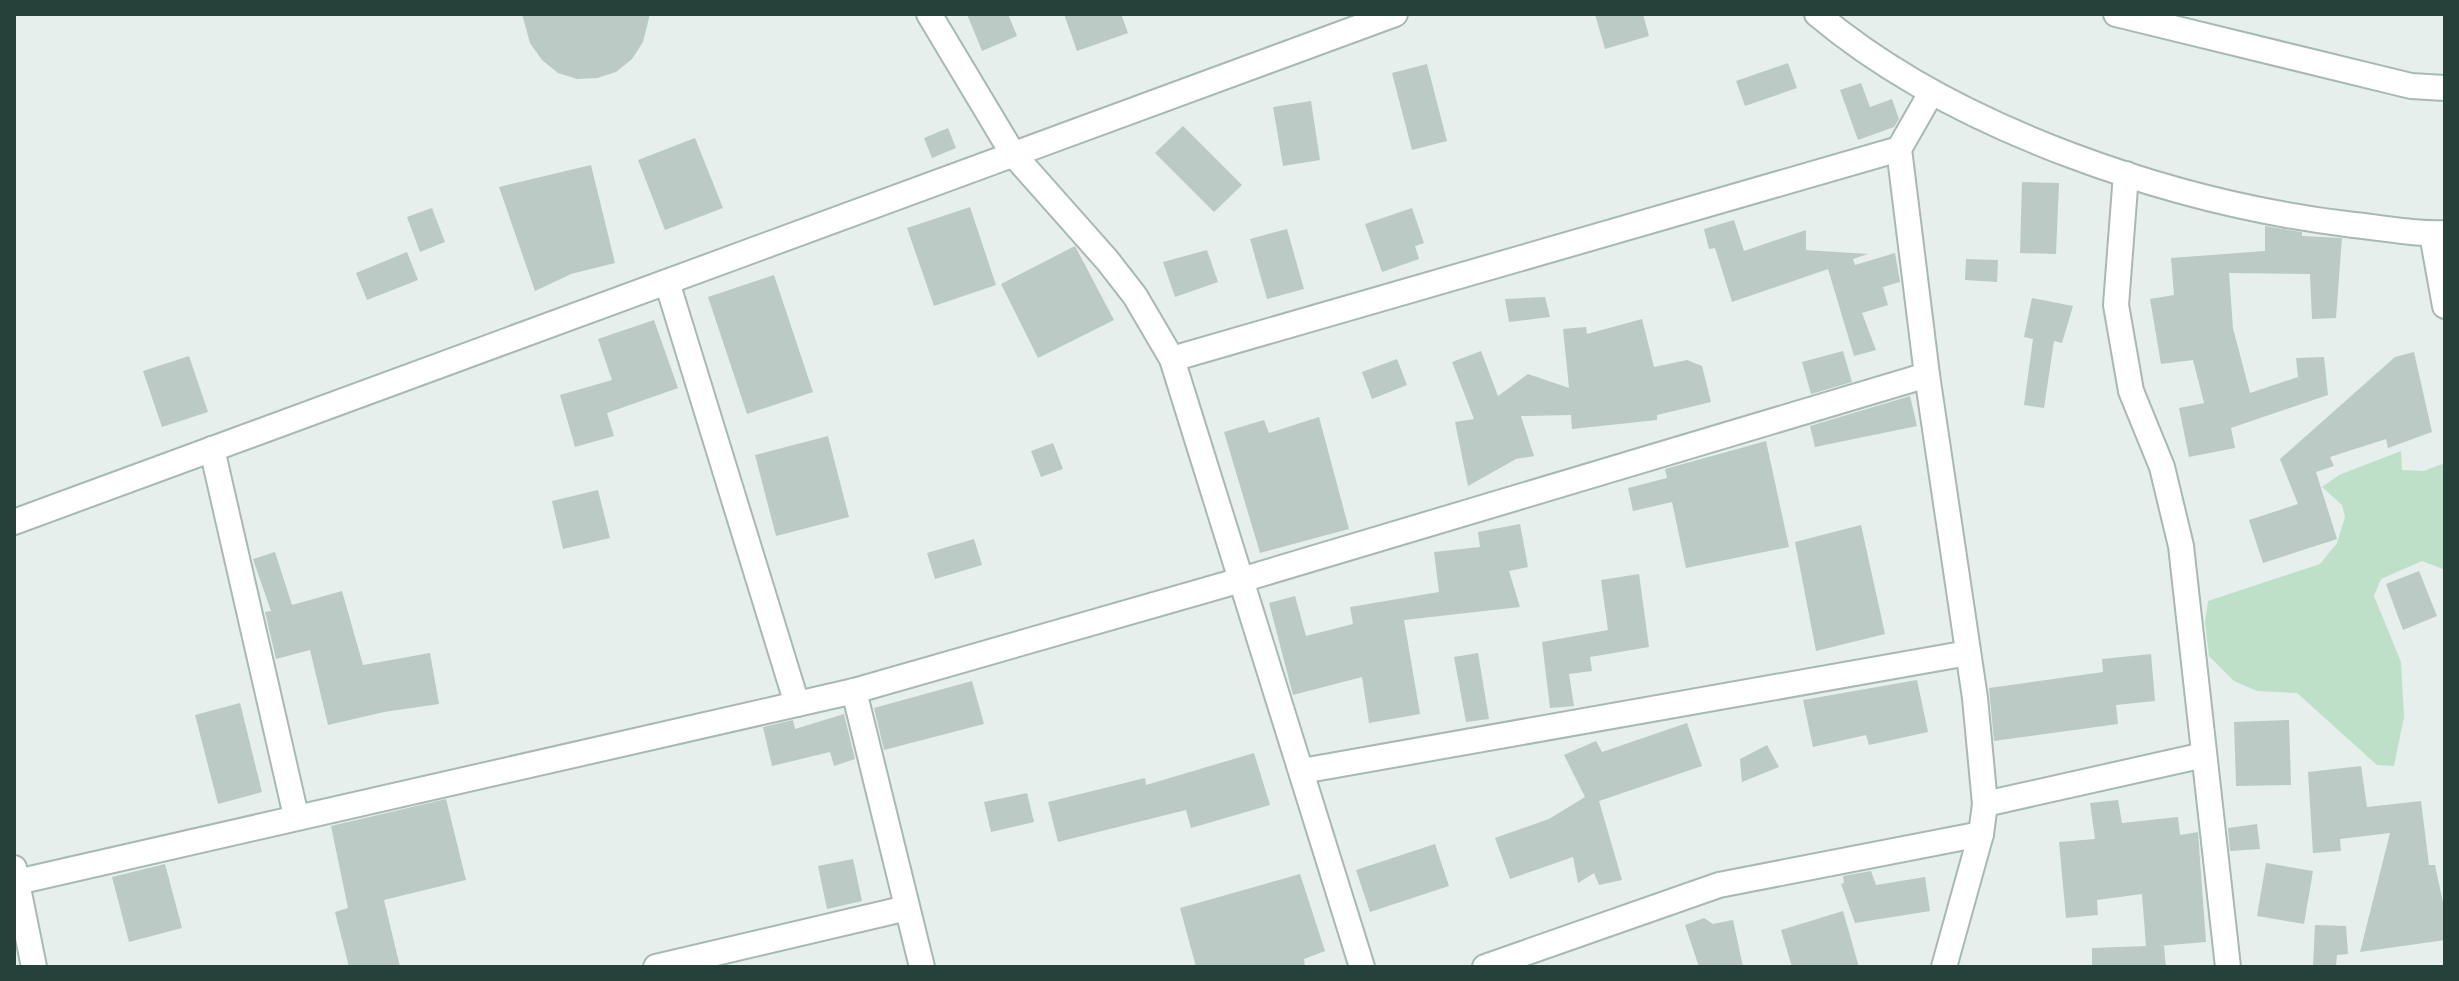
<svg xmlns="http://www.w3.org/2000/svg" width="2459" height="981" viewBox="0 0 2459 981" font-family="Quicksand,sans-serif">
  <rect width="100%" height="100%" fill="#e6efeb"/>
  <polygon fill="#bfe0c8" points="2401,451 2402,470 2424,471 2445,463 2445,570 2422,561 2381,579 2374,596 2401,662 2404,717 2394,766 2377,765 2297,693 2257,691 2234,681 2209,656 2205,622 2208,601 2320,564 2337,543 2345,517 2342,505 2322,487 2339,475"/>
  <g fill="#bbcac4">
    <polygon points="522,14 650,14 643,42 632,59 616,72 597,78 577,79 558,73 542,60 530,43"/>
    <polygon points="967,14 1008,14 1017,36 982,51"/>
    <polygon points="1064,14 1121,14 1128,33 1077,51"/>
    <polygon points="1595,14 1643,14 1649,36 1605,49"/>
    <polygon points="1788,63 1797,88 1745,106 1736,81"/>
    <polygon points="1427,64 1447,141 1412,150 1392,73"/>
    <polygon points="1861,83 1870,107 1892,99 1899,119 1894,127 1858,140 1840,90"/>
    <polygon points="1311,101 1320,160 1283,166 1273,107"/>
    <polygon points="1183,126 1242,185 1214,212 1155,153"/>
    <polygon points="948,128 956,148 932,158 924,138"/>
    <polygon points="695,138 723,208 665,230 638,160"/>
    <polygon points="591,165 615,263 571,274 535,291 499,187"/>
    <polygon points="2022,182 2059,183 2056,254 2020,253"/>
    <polygon points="970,207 996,285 934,306 907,228"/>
    <polygon points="432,208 445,242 420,252 407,217"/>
    <polygon points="1412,208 1424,243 1415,246 1419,259 1382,272 1365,224"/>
    <polygon points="1734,220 1744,251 1806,230 1806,250 1868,254 1853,259 1855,265 1895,253 1900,282 1883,287 1888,305 1862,313 1876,350 1854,356 1828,269 1732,302 1715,248 1709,249 1704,229"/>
    <polygon points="2265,226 2302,232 2302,236 2342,238 2336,318 2312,319 2310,274 2229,273 2233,328 2250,393 2298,377 2296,358 2324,357 2328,395 2231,428 2235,448 2189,457 2179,408 2204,403 2193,360 2161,364 2150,299 2174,295 2171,258 2265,251"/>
    <polygon points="1287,229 1304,289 1267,299 1250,239"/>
    <polygon points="1075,246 1114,320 1038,358 1001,284"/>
    <polygon points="1207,250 1218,282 1175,297 1163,262"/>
    <polygon points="407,252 418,280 367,300 356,273"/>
    <polygon points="1966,259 1998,260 1997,282 1965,280"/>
    <polygon points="774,275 813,392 747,414 708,297"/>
    <polygon points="1545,297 1550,317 1509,322 1505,299"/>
    <polygon points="2032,298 2073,306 2062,343 2054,341 2044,408 2024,405 2033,339 2024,337"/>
    <polygon points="1642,319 1654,367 1687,360 1702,366 1711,402 1657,415 1657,420 1572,429 1571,415 1521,416 1534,456 1516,459 1468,486 1455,422 1474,419 1452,362 1481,351 1498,396 1528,374 1569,388 1563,329 1586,327 1587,334"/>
    <polygon points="654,320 678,388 607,413 614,436 575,447 560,395 612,380 598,339"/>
    <polygon points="1843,351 1852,382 1811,394 1802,362"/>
    <polygon points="2414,352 2432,432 2388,448 2386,439 2330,457 2334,466 2316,472 2337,539 2263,563 2249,520 2298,504 2280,459 2395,357"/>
    <polygon points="189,356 208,412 162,427 143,371"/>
    <polygon points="1397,359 1407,385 1372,399 1362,372"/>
    <polygon points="1910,396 1917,426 1815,447 1810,426"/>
    <polygon points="1319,417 1349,529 1260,553 1224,432 1264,420 1269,433"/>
    <polygon points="828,436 849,517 776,536 755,455"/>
    <polygon points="1766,441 1789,547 1686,568 1672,502 1633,511 1628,488 1667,478 1665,469"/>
    <polygon points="1053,443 1063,469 1041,477 1031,451"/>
    <polygon points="598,490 610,538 563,549 552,501"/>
    <polygon points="1520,524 1528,567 1509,571 1520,607 1404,620 1420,714 1369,723 1362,677 1293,695 1269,603 1295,596 1306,636 1353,624 1350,607 1439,592 1434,552 1480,547 1478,532"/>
    <polygon points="1861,525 1885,634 1816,651 1795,542"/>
    <polygon points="974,539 982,565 935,579 927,553"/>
    <polygon points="275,552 292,605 342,591 363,665 430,653 439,704 384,712 328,725 310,650 276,659 265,612 271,611 253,559"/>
    <polygon points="2419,571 2437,616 2403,630 2386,584"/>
    <polygon points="1639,574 1649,647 1590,657 1592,671 1569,674 1574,706 1550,708 1542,642 1608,630 1601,580"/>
    <polygon points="1478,653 1489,719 1466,722 1454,657"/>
    <polygon points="2151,654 2155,701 2116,705 2118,724 1994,741 1989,688 2103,672 2102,659"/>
    <polygon points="1917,680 1928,732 1869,745 1866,735 1813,747 1803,700"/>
    <polygon points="972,681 984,724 884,750 874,708"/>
    <polygon points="240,703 262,792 218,804 195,715"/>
    <polygon points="844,714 855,759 834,766 830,752 772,766 763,727 793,720 795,729"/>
    <polygon points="2289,720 2291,785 2236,786 2234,722"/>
    <polygon points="1687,723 1702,766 1599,801 1622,880 1599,885 1594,873 1578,883 1573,857 1510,879 1495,838 1549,819 1585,797 1564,755 1596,741 1602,752"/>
    <polygon points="1767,745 1779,767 1742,782 1740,759"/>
    <polygon points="1254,753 1270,805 1191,828 1186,810 1058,842 1048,802 1145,778 1146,785"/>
    <polygon points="2361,766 2367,807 2421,801 2429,865 2435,865 2445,912 2445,940 2360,952 2390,833 2340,839 2341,851 2313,853 2308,772"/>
    <polygon points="1027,793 1034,822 991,832 984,802"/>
    <polygon points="446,799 466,880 384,900 400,967 349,967 335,912 348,908 331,826"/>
    <polygon points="2118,800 2122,823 2178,817 2180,835 2198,832 2206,942 2158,946 2164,946 2166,967 2092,967 2092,948 2146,946 2142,894 2097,900 2098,915 2066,918 2059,842 2095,839 2090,803"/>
    <polygon points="2257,824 2260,849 2230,851 2228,828"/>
    <polygon points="1435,844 1449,886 1370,912 1356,870"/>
    <polygon points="853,859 862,901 827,909 818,866"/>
    <polygon points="2266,863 2313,871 2304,924 2257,916"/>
    <polygon points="165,864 182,928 129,942 112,877"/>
    <polygon points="1871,871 1876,885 1925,877 1930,911 1855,923 1841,884 1844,883 1843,876"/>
    <polygon points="1300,874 1325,951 1304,959 1305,967 1196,967 1180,908"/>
    <polygon points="1843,911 1859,967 1792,967 1781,930"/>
    <polygon points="1704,918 1713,924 1733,920 1743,967 1699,967 1685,925"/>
    <polygon points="2315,925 2346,926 2348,954 2337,955 2336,967 2313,967"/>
  </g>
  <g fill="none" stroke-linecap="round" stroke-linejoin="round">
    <defs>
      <g id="minor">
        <polyline points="929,14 1013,154 1107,260 1135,296 1172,359 1362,967"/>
        <path d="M1817,14C1955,130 2176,204 2354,225C2384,228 2415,235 2445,233"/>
        <polyline points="2116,14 2411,86 2445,88"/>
        <polyline points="1931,93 1899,149 1927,375 1975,698 1985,804 1981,834 1944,967"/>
        <polyline points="2126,174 2116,305 2131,391 2162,467 2181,546 2228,967"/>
        <polyline points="2432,234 2445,306"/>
        <polyline points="667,282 797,704"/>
        <polyline points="1172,359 1899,149"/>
        <polyline points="212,449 296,816"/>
        <polyline points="14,522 1395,14"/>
        <polyline points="854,691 922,967"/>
        <polyline points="1302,771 1968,653"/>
        <polyline points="1985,804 2204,755"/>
        <polyline points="14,868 34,967"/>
        <polyline points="17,882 854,691 1241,580 1927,375"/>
        <polyline points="656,967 907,908"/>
        <polyline points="1485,967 1719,885 1981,834"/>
      </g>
    </defs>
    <use href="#minor" stroke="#a8b8b2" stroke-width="28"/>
    <use href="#minor" stroke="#fff" stroke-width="24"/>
  </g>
  <rect width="2459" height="981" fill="none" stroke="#24423a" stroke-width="32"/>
</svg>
